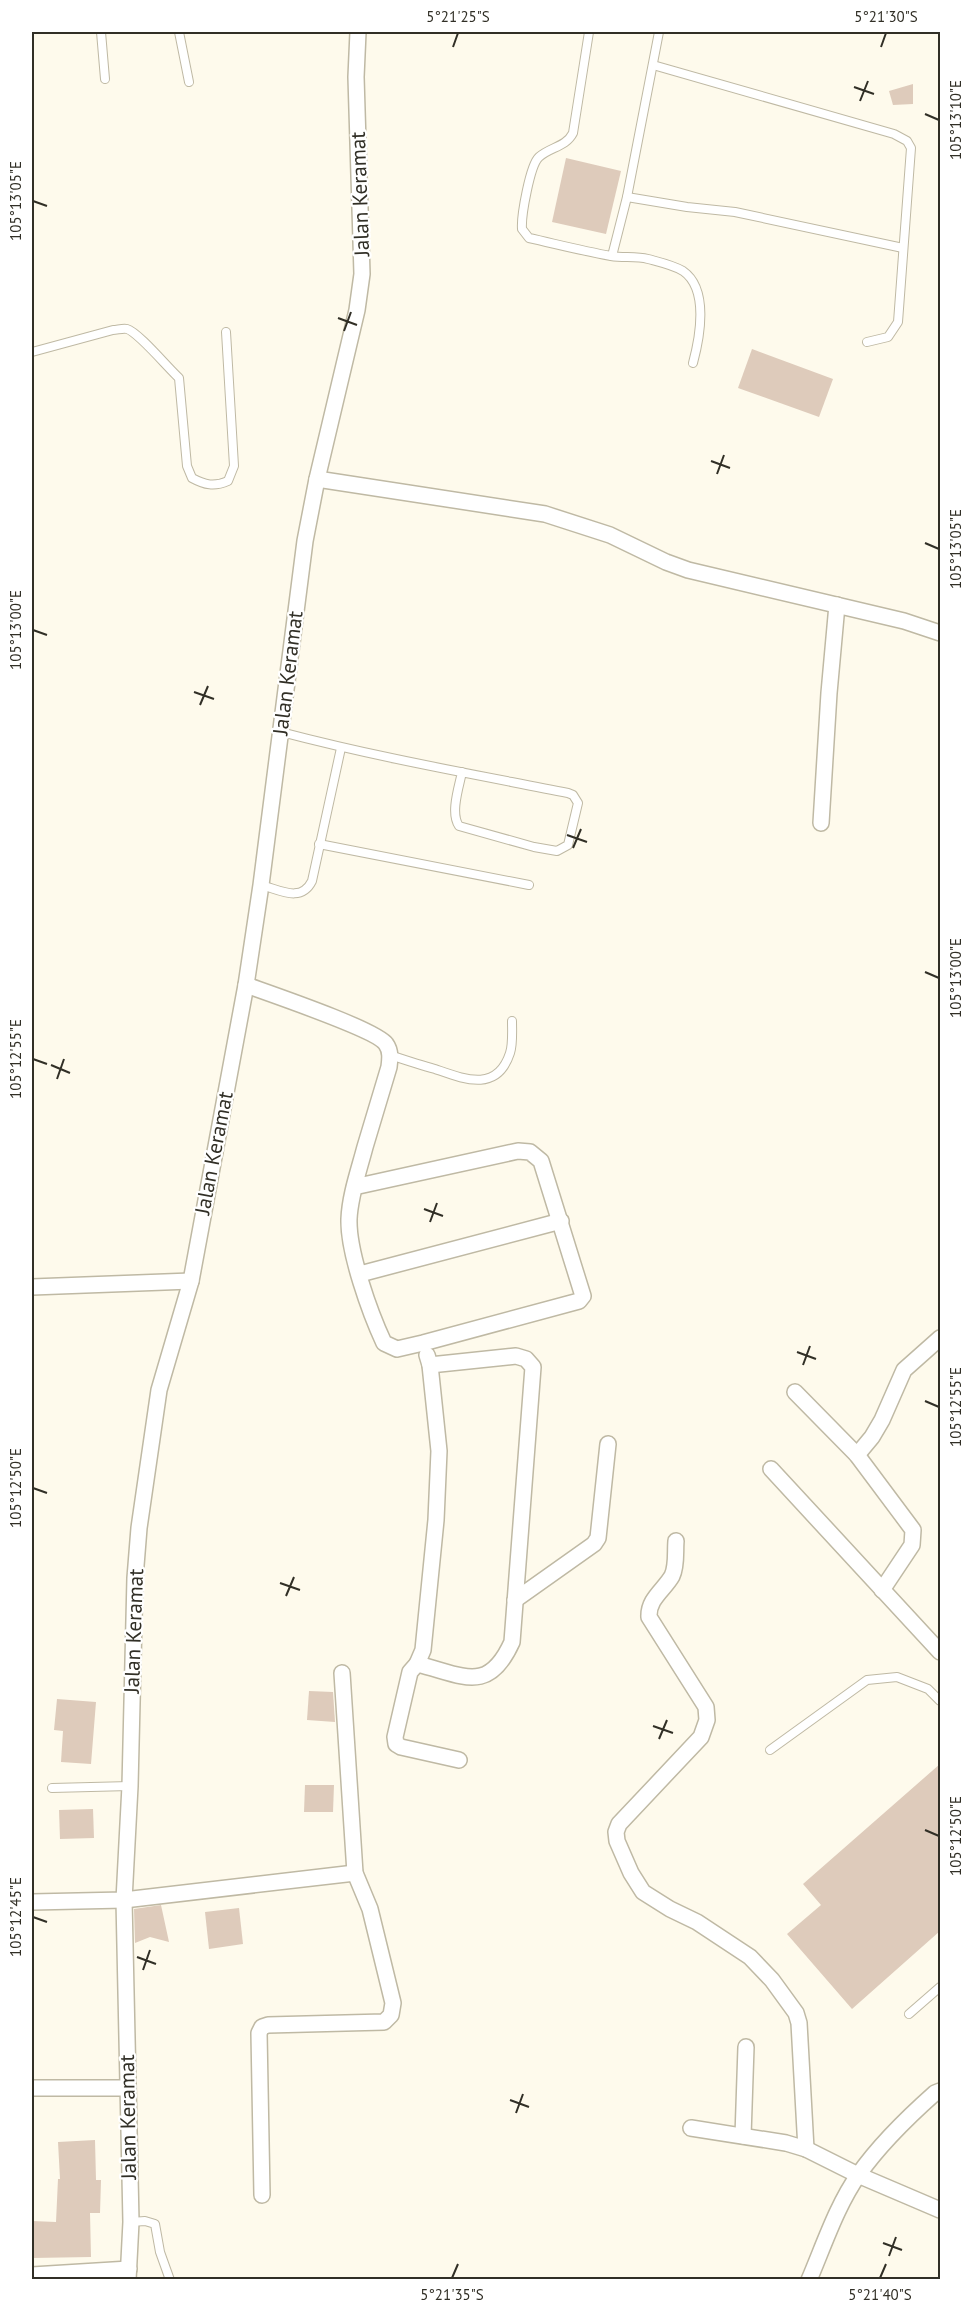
<svg xmlns="http://www.w3.org/2000/svg" width="972" height="2311" viewBox="0 0 972 2311" font-family="'PT Sans',sans-serif">
  <rect width="100%" height="100%" fill="#fefaec"/>
  <g fill="#decbbb">
    <polygon points="913,84 913,104 893,105 889,91"/>
    <polygon points="566,158 621,171 606,234 552,222"/>
    <polygon points="752,349 833,379 819,417 738,388"/>
    <polygon points="309,1691 333,1692 335,1722 307,1720"/>
    <polygon points="57,1699 96,1702 91,1764 61,1762 63,1731 54,1730"/>
    <polygon points="940,1764 940,1931 852,2009 787,1934 821,1905 803,1884"/>
    <polygon points="305,1785 334,1785 333,1812 304,1812"/>
    <polygon points="93,1809 94,1838 60,1839 59,1810"/>
    <polygon points="161,1905 169,1942 150,1937 135,1943 134,1909"/>
    <polygon points="239,1908 243,1944 209,1949 205,1912"/>
    <polygon points="95,2140 96,2180 101,2180 100,2213 90,2213 91,2257 32,2258 32,2221 56,2222 58,2179 60,2179 58,2142"/>
  </g>
  <g fill="none" stroke-linecap="round" stroke-linejoin="round">
    <defs>
      <g id="service">
        <polyline points="101,32 105,79"/>
        <polyline points="179,32 189,82"/>
        <path d="M589,32L573,133C566,147 550,147 539,157C530,165 521,216 522,229L529,238C556,244 583,251 611,256C623,258 636,256 648,259C659,262 673,265 683,271C709,289 700,337 693,363"/>
        <polyline points="653,65 894,134 907,141 911,148 898,322 888,337 867,342"/>
        <polyline points="627,197 687,207 735,212 903,248"/>
        <polyline points="612,256 627,197 659,32"/>
        <path d="M32,352L113,330C117,330 123,328 127,329C138,332 168,368 179,378L187,466L192,478C205,485 214,487 228,481L234,466L226,332"/>
        <path d="M281,732C376,757 472,774 568,793L573,795L578,803L568,845L557,851L534,847L459,826C450,813 459,787 462,772"/>
        <polyline points="319,844 529,885"/>
        <path d="M261,885C280,890 301,903 312,881L341,748"/>
        <path d="M390,1055C405,1060 420,1065 435,1069C464,1079 497,1093 510,1053C513,1044 512,1031 512,1021"/>
        <polyline points="770,1750 867,1680 897,1677 928,1689 940,1701"/>
        <polyline points="52,1788 130,1786"/>
        <polyline points="909,2014 940,1987"/>
        <polyline points="131,2222 145,2221 155,2224 160,2252 170,2280"/>
      </g>
      <g id="minor">
        <polyline points="317,479 545,514 610,535 666,562 688,570 904,621 940,633"/>
        <polyline points="821,823 829,693 837,605"/>
        <path d="M246,985C268,993 377,1030 386,1044C391,1051 390,1059 389,1067C381,1094 373,1120 365,1147C359,1170 350,1195 349,1219C348,1252 370,1313 384,1343L397,1349L423,1343L579,1301L583,1296L541,1161L530,1152L518,1151L354,1187"/>
        <polyline points="360,1274 561,1221"/>
        <polyline points="32,1287 191,1281"/>
        <polyline points="427,1355 430,1365 439,1451 436,1520 423,1650 417,1664 410,1672 395,1737 396,1744 401,1747 459,1760"/>
        <polyline points="795,1392 857,1455 913,1530 912,1545 882,1590"/>
        <polyline points="857,1455 872,1437 882,1420 904,1370 940,1338"/>
        <polyline points="771,1469 940,1652"/>
        <path d="M676,1541C675,1552 677,1566 672,1576C664,1590 648,1599 649,1617L706,1707L707,1720L701,1737L619,1824L616,1832L617,1841L631,1873L643,1892L670,1909L697,1922L750,1957L772,1980L796,2013L799,2023L806,2149"/>
        <polyline points="515,1600 594,1544 598,1538 608,1444"/>
        <path d="M417,1664C463,1675 488,1695 512,1642L533,1367L526,1359L516,1356L430,1365"/>
        <polyline points="32,1902 124,1900 355,1873"/>
        <polyline points="32,2088 127,2088"/>
        <polyline points="691,2128 786,2143 806,2149 858,2175 940,2210"/>
        <polyline points="743,2136 746,2047"/>
        <polyline points="262,2195 259,2033 262,2027 268,2025 384,2022 391,2015 393,2003 370,1909 355,1873 342,1673"/>
        <polyline points="32,2275 129,2269"/>
        <polyline points="128,2280 131,2222 124,1900 130,1786 135,1578 139,1528 159,1390 191,1281 246,985 261,885 305,541 317,479 357,310 362,274 356,77 358,32"/>
        <path d="M809,2280C824,2245 837,2205 859,2174C880,2144 908,2117 935,2093L940,2091"/>
      </g>
    </defs>
    <use href="#service" stroke="#bfb9a4" stroke-width="10"/>
    <use href="#minor" stroke="#bfb9a4" stroke-width="18"/>
    <use href="#service" stroke="#fff" stroke-width="8"/>
    <use href="#minor" stroke="#fff" stroke-width="15"/>
  </g>
  <path fill="none" stroke="#312f26" stroke-width="2" d="M453,47L458,33M881,47L886,33M854,87L874,94M860,101L868,81M925,114L939,120M33,201L47,206M338,318L357,325M344,331L351,312M711,461L730,468M717,474L724,455M925,543L939,549M33,630L47,635M194,692L214,699M200,705L208,686M567,835L587,842M573,848L581,829M925,972L939,978M33,1059L47,1064M51,1065L70,1073M57,1079L64,1059M424,1209L443,1216M430,1222L437,1203M797,1352L816,1359M803,1365L810,1346M925,1401L939,1407M33,1488L47,1493M280,1583L300,1590M286,1596L294,1577M653,1726L673,1733M659,1739L667,1720M925,1830L939,1836M33,1917L47,1922M137,1957L156,1964M143,1970L150,1950M510,2100L529,2107M516,2113L523,2094M883,2243L902,2250M889,2256L896,2237M452,2278L458,2264M880,2278L886,2264"/>
  <g text-anchor="middle" stroke-width="4.5" stroke-linejoin="round" paint-order="stroke">
    <g font-size="21" fill="#312f26" stroke="#fff">
      <text transform="translate(360 194) rotate(-92)" y="7">Jalan Keramat</text>
      <text transform="translate(288 673) rotate(-83)" y="7">Jalan Keramat</text>
      <text transform="translate(214 1153) rotate(-79)" y="7">Jalan Keramat</text>
      <text transform="translate(134 1631) rotate(-88)" y="7">Jalan Keramat</text>
      <text transform="translate(128 2117) rotate(-91)" y="7">Jalan Keramat</text>
    </g>
  </g>
  <rect width="972" height="2311" fill="none" stroke="#ffffff" stroke-width="66"/>
  <rect x="33" y="33" width="906" height="2245" fill="none" stroke="#312f26" stroke-width="2"/>
  <g font-size="15" text-anchor="middle" fill="#312f26">
    <text x="458" y="22">5°21'25"S</text>
    <text x="886" y="22">5°21'30"S</text>
    <text transform="translate(956 120) rotate(-90)" y="5">105°13'10"E</text>
    <text transform="translate(16 201) rotate(-90)" y="5">105°13'05"E</text>
    <text transform="translate(956 549) rotate(-90)" y="5">105°13'05"E</text>
    <text transform="translate(16 630) rotate(-90)" y="5">105°13'00"E</text>
    <text transform="translate(956 978) rotate(-90)" y="5">105°13'00"E</text>
    <text transform="translate(16 1059) rotate(-90)" y="5">105°12'55"E</text>
    <text transform="translate(956 1407) rotate(-90)" y="5">105°12'55"E</text>
    <text transform="translate(16 1488) rotate(-90)" y="5">105°12'50"E</text>
    <text transform="translate(956 1836) rotate(-90)" y="5">105°12'50"E</text>
    <text transform="translate(16 1917) rotate(-90)" y="5">105°12'45"E</text>
    <text x="452" y="2300">5°21'35"S</text>
    <text x="880" y="2300">5°21'40"S</text>
  </g>
</svg>
